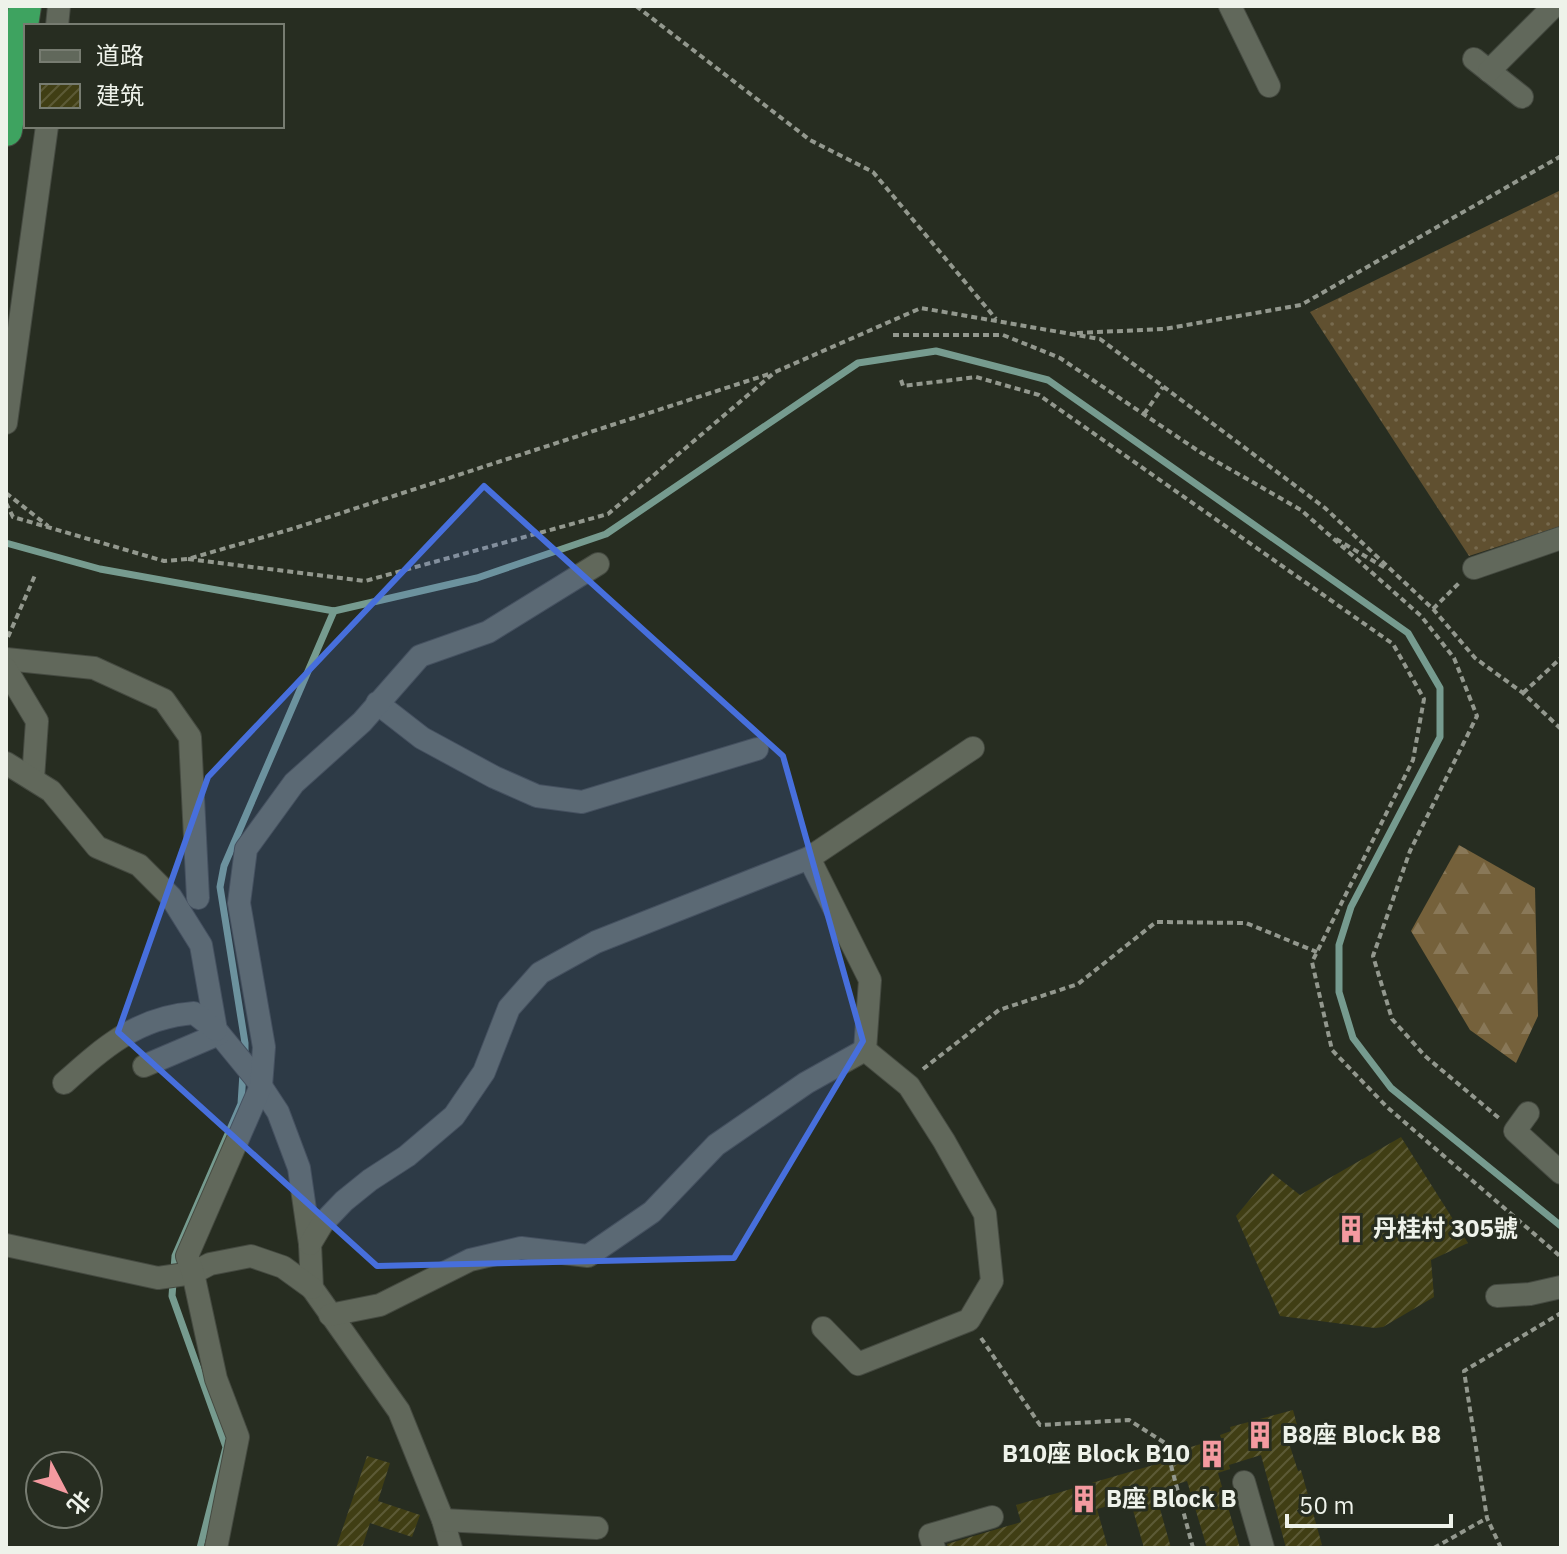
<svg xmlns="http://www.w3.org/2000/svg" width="1567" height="1554" viewBox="0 0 1567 1554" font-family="'IBM Plex Sans','Noto Sans SC',sans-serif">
  <defs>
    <pattern id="grass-dots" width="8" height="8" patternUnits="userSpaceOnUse" patternTransform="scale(2)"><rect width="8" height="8" fill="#605030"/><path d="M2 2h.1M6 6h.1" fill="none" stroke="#776a4e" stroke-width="1.8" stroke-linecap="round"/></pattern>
    <pattern id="forest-firs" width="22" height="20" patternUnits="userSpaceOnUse" patternTransform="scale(2)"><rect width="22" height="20" fill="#75613b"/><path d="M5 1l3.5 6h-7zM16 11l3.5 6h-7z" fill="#897858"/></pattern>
    <pattern id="building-hatch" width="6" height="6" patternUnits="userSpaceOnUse" patternTransform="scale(2)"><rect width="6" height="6" fill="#403e14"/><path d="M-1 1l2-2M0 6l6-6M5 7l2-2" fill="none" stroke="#5c5a36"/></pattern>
  </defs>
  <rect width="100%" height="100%" fill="#272d21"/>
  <polygon fill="url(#grass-dots)" points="1561,190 1561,526 1469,556 1310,312"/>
  <polygon fill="url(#forest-firs)" points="1459,845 1535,888 1538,1016 1516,1063 1470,1030 1411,931"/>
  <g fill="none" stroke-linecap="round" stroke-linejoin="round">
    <g stroke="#769b8f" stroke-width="7">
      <polyline points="6,543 100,569 334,611 477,578 606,534 858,363 936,351 1048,380 1408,633 1440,688 1440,737 1351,907 1339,945 1339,992 1353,1038 1391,1088 1561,1226"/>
      <polyline points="245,1056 245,1043 220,887 224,866 334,611"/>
      <polyline points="200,1548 226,1447 172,1296 175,1256 241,1104 243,1073"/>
    </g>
  </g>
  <g fill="url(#building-hatch)">
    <polygon points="1401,1137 1468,1243 1431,1260 1434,1297 1383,1327 1375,1328 1280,1316 1236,1216 1272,1173 1300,1195"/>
    <polygon points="1293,1410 1300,1436 1288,1440 1298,1471 1301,1470 1322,1545 1312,1548 1286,1548 1261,1455 1229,1465 1230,1469 1218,1473 1240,1548 1207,1548 1187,1481 1155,1491 1171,1548 1144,1548 1130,1500 1097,1509 1108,1548 948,1548 947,1544 1021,1522 1016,1505 1174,1459 1185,1453 1184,1449 1221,1438 1220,1435 1231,1431 1230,1427"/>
    <polygon points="367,1456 390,1463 378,1501 420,1515 412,1537 370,1523 362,1548 336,1548"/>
  </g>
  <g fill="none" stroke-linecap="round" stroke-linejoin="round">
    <defs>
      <g id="minor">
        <polyline points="1230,6 1269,86"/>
        <polyline points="57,26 59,6"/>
        <polyline points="1474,59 1522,97"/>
        <polyline points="1489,71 1554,6"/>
        <polyline points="6,423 47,126"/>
        <polyline points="1474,568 1561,538"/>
        <polyline points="6,659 94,668 164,700 190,737 198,898"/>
        <polyline points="6,669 37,721 33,779"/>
        <polyline points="377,703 422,738 494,777 537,796 582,802 757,749"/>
        <polyline points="6,763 51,791 97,847 139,865 171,897 201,945 216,1030 257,1080 278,1112 299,1168 310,1244 312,1288 399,1411 443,1520 451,1548"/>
        <polyline points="809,858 870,980 865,1050"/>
        <polyline points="144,1066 219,1034"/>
        <path d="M64,1083C104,1047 138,1017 194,1013L216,1030"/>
        <polyline points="1528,1113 1515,1131 1561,1173"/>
        <polyline points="310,1244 322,1224 344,1201 370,1180 407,1156 454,1116 484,1072 509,1008 540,973 596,942 809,858 973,748"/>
        <polyline points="6,1245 158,1278 193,1273 210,1264 251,1256 283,1267 312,1288"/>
        <polyline points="1497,1296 1530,1294 1561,1287"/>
        <polyline points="330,1315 380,1305 470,1260 521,1248 588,1256 652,1212 716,1145 806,1083 865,1050 909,1086 944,1141 985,1214 992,1281 969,1320 858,1364 823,1328"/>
        <polyline points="1244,1482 1263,1548"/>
        <polyline points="443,1520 597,1528"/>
        <polyline points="216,1548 238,1437 216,1379 193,1273 187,1256 261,1086 264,1047 239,903 246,849 294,783 362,722 420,656 488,632 598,564"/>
        <polyline points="934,1548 930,1535 992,1517"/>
      </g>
      <polyline id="highway" points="6,130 25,6"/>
    </defs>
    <use href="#minor" stroke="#454a41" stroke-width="24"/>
    <use href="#highway" stroke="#454a41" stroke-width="34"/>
    <g stroke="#93988e" stroke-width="4" stroke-dasharray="6 4" stroke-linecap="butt">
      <polyline points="636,6 810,140 873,172 996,319"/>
      <polyline points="1077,333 1164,329 1301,305 1561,156"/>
      <polyline points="893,335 1003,335 1060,358 1200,452 1301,510 1421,616 1454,658 1477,716 1410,851 1373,956 1392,1019 1425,1056 1500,1119"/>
      <polyline points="901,380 903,386 976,377 1039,395 1393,644 1424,699 1413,760 1312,962 1332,1050 1387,1107 1561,1257"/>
      <polyline points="1144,414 1163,387"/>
      <polyline points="6,493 48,526"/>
      <polyline points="6,503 13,517 164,561 188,559 295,528 772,373"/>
      <polyline points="1336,539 1387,569"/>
      <polyline points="188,559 365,581 608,514 775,372 921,308 1100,339 1325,508 1433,609 1475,658 1523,693 1561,729"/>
      <polyline points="1433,609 1460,582"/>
      <polyline points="8,637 36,573"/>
      <polyline points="1523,693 1561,658"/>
      <polyline points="923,1069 999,1010 1078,984 1156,922 1246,923 1317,952"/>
      <polyline points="981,1338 1040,1425 1129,1420 1165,1443 1193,1548"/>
      <polyline points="1434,1548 1487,1518"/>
      <polyline points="1501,1548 1487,1518 1464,1371 1561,1313"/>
    </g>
    <use href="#minor" stroke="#61685b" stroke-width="22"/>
    <use href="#highway" stroke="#3ea360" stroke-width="32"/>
  </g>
  <path fill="#476fdc" fill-opacity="0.2" stroke="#476fdc" stroke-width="6" stroke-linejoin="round" d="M484,486L783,756L863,1041L734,1258L377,1266L118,1032L208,777Z"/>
  <defs>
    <symbol id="building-bare" viewBox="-9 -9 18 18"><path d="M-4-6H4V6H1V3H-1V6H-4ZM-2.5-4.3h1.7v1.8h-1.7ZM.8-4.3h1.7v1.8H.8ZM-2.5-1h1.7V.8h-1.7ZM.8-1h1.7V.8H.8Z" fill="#f49aa0" stroke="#272d21" stroke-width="2.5" paint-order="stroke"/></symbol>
  </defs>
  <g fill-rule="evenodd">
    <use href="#building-bare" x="1331" y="1209" width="40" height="40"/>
    <use href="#building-bare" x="1240" y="1415" width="40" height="40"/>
    <use href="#building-bare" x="1192" y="1434" width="40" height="40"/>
    <use href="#building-bare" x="1064" y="1479" width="40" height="40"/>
  </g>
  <g text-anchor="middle" stroke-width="6" stroke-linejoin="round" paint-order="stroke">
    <g font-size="24" font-weight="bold" fill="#eef2ea" stroke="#272d21" text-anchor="start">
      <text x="1373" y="1237">丹桂村 305號</text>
      <text x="1282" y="1443">B8座 Block B8</text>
      <text x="1190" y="1462" text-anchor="end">B10座 Block B10</text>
      <text x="1106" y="1507">B座 Block B</text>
    </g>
  </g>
  <rect width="1567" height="1554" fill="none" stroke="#eef2ea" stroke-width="16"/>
  <rect x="24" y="24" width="260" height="104" fill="#272d21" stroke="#777c71" stroke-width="2"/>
  <rect x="40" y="50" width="40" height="12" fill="#61685b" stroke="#777c71" stroke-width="2"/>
  <text x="96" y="64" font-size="24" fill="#eef2ea">道路</text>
  <rect x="40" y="84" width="40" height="24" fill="url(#building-hatch)" stroke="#777c71" stroke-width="2"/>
  <text x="96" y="104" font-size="24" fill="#eef2ea">建筑</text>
  <g transform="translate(64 1490) rotate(131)"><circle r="38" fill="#272d21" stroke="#777c71" stroke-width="2"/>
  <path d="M0-6L14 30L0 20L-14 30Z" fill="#f49aa0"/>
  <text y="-12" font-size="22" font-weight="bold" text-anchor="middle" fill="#eef2ea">北</text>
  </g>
  <path d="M1287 1514v12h164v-12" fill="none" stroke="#eef2ea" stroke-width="4"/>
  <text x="1299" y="1514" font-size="24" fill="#eef2ea" stroke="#272d21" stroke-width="6" paint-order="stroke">50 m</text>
</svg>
